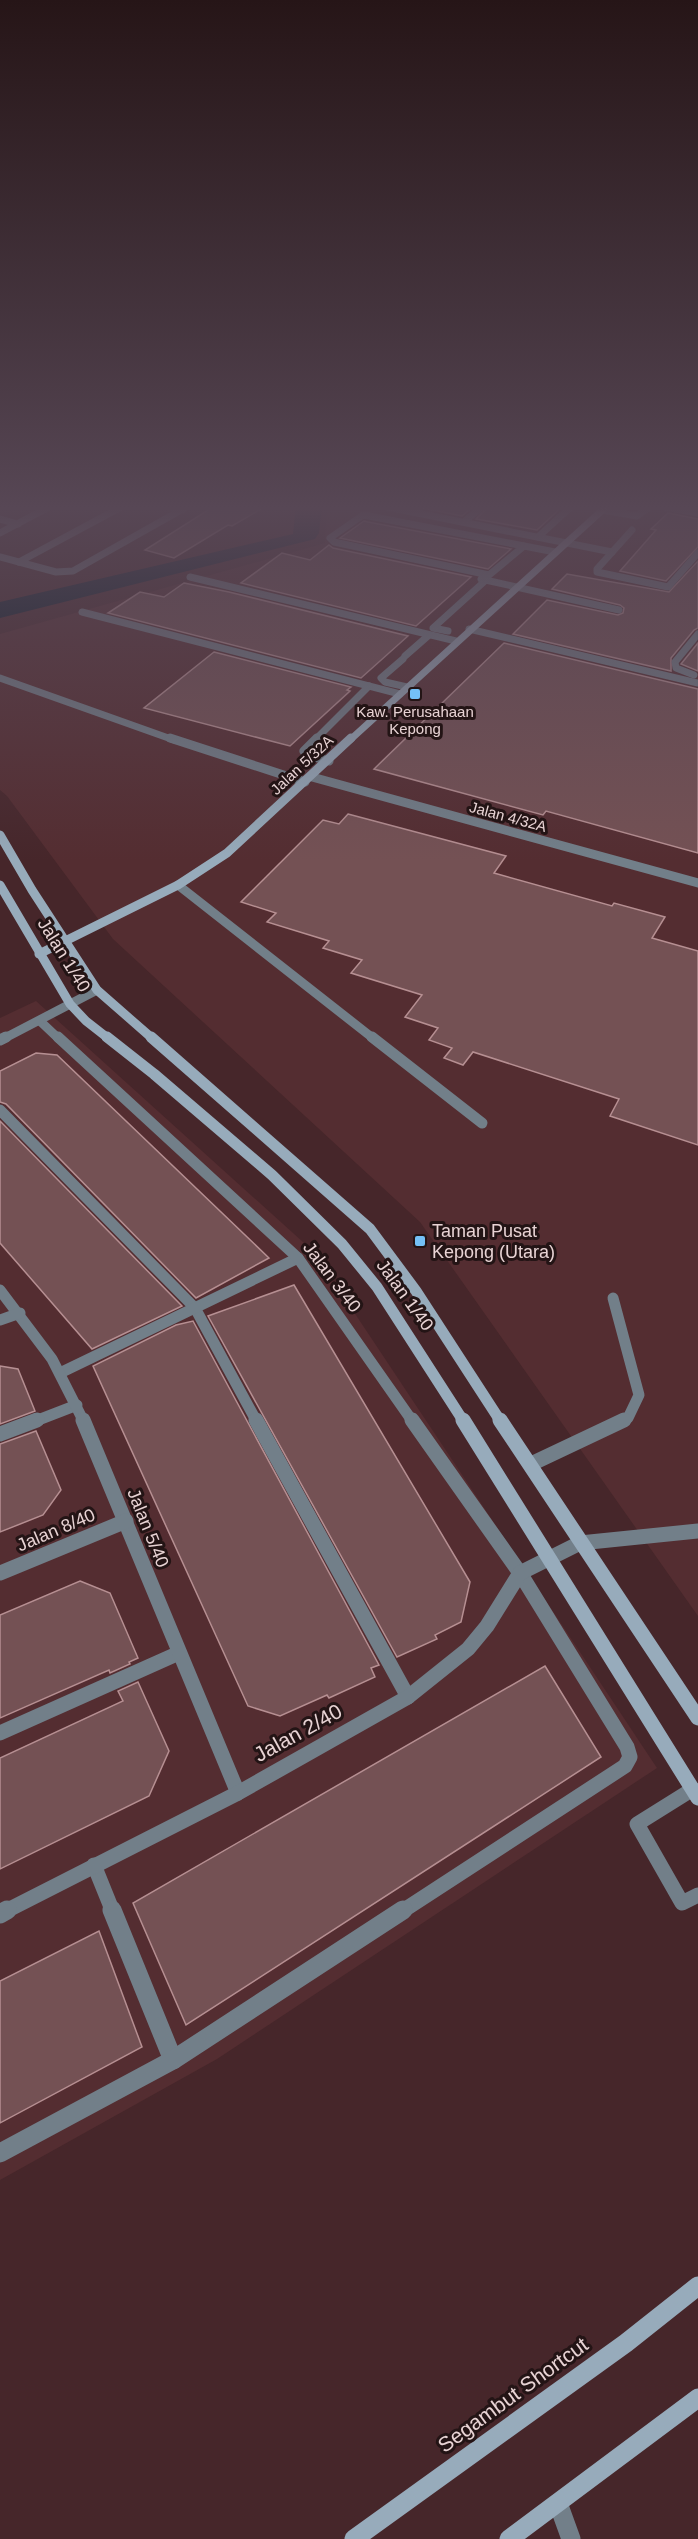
<svg xmlns="http://www.w3.org/2000/svg" width="698" height="2539" viewBox="0 0 698 2539" font-family="Helvetica,sans-serif">
  <rect width="100%" height="100%" fill="#46262a"/>
  <g fill="#542d31">
    <polygon points="327,505 665,505 698,512 698,1616 420,1222 113,939 7,796 0,790 0,634 325,543"/>
    <polygon points="36,1001 314,1252 657,1768 217,2059 0,2180 0,1018"/>
  </g>
  <polygon fill="#021a29" points="296,505 322,505 319,533 315,539 0,618 0,602 293,534"/>
  <g fill="#745154" stroke="#b68f92" stroke-width="1.5">
    <polygon points="216,505 268,505 232,526 228,525 174,558 145,550"/>
    <polygon points="407,505 475,505 462,516"/>
    <polygon points="490,505 564,505 537,530 476,519"/>
    <polygon points="668,513 698,519 698,547 666,581 620,571 656,530 651,529"/>
    <polygon points="364,521 368,522 511,549 488,569 340,538"/>
    <polygon points="329,545 333,548 471,577 416,626 241,583 282,553 310,560"/>
    <polygon points="698,561 698,628 694,630 671,658 671,671 513,634 547,600 618,615 623,613 624,608 620,605 552,589 567,574 669,592"/>
    <polygon points="184,583 229,592 408,636 361,678 108,613 140,592 164,597"/>
    <polygon points="504,643 698,689 698,853 546,811 543,815 374,769"/>
    <polygon points="698,643 698,671 681,664"/>
    <polygon points="214,652 351,687 347,690 350,691 290,746 144,708"/>
    <polygon points="348,814 506,856 494,873 612,906 614,903 665,917 652,938 698,951 698,1145 610,1116 619,1099 473,1052 463,1065 444,1058 452,1048 429,1040 438,1028 405,1017 422,995 351,973 362,960 323,948 329,941 267,922 276,913 241,902 323,820 339,824"/>
    <polygon points="36,1053 57,1055 269,1258 196,1298 6,1104 0,1102 0,1071"/>
    <polygon points="0,1121 182,1306 92,1349 0,1243"/>
    <polygon points="294,1285 470,1582 461,1622 435,1635 437,1639 397,1657 208,1316"/>
    <polygon points="193,1321 379,1665 371,1668 375,1677 329,1698 327,1695 280,1716 248,1706 93,1366 176,1325"/>
    <polygon points="0,1366 18,1369 35,1411 0,1424"/>
    <polygon points="36,1431 61,1490 43,1515 0,1532 0,1444"/>
    <polygon points="80,1581 110,1593 138,1658 129,1662 130,1664 110,1673 109,1670 0,1718 0,1615"/>
    <polygon points="545,1666 601,1757 186,2025 133,1903"/>
    <polygon points="138,1682 169,1751 149,1796 0,1869 0,1758 123,1701 118,1691"/>
    <polygon points="99,1931 142,2047 0,2123 0,1981"/>
  </g>
  <g fill="none" stroke-linecap="round" stroke-linejoin="round">
    <g stroke="#727f89" stroke-width="7">
      <polyline points="163,505 182,510"/>
      <polyline points="377,505 612,552"/>
      <polyline points="655,505 698,513"/>
      <polyline points="602,510 637,516 652,505"/>
      <polyline points="464,522 484,505"/>
      <polyline points="632,530 597,569 597,572 668,587 698,553"/>
      <polyline points="538,537 573,505"/>
      <polyline points="524,546 489,575 334,542 330,538 363,515 369,516 555,552"/>
      <polyline points="19,562 125,505"/>
      <polyline points="190,577 456,641"/>
      <polyline points="481,579 619,610"/>
      <polyline points="82,612 400,694"/>
      <polyline points="469,629 698,683"/>
      <polyline points="448,631 433,628 486,580"/>
      <polyline points="405,656 429,635"/>
      <polyline points="403,659 381,678 385,682 407,687"/>
      <polyline points="694,675 676,668 675,662 698,634"/>
      <polyline points="0,678 174,740"/>
      <polyline points="315,740 369,686"/>
    </g>
    <g stroke="#727f89" stroke-width="9">
      <polyline points="170,738 305,782"/>
      <polyline points="317,738 304,751 307,755 329,761"/>
      <polyline points="178,885 374,1039"/>
    </g>
    <g stroke="#727f89" stroke-width="11">
      <polyline points="372,1037 482,1123"/>
      <polyline points="0,1110 195,1308 257,1422"/>
      <polyline points="613,1298 639,1395 628,1418 620,1422"/>
      <polyline points="62,1372 298,1258"/>
      <polyline points="33,1422 77,1405"/>
    </g>
    <g stroke="#727f89" stroke-width="15">
      <polyline points="256,1420 408,1697"/>
      <polyline points="0,1434 37,1420"/>
      <polyline points="531,1464 624,1420"/>
      <polyline points="580,1543 698,1531"/>
      <polyline points="0,1733 179,1653"/>
      <polyline points="693,1789 637,1824 682,1903 698,1895"/>
      <polyline points="94,1865 113,1912"/>
      <polyline points="401,1912 625,1766 630,1757 627,1747 520,1573"/>
    </g>
    <g stroke="#727f89" stroke-width="19">
      <polyline points="112,1910 173,2060"/>
      <polyline points="0,2153 173,2060 403,1910"/>
      <polyline points="558,2503 571,2539"/>
    </g>
    <g stroke="#727f89" stroke-width="7">
      <polyline points="0,519 18,524"/>
      <polyline points="0,533 53,505"/>
      <polyline points="0,557 56,572 73,571 190,505"/>
    </g>
    <g stroke="#727f89" stroke-width="9">
      <polyline points="312,777 698,883"/>
      <polyline points="40,1021 59,1039"/>
      <polyline points="3,1039 97,990"/>
    </g>
    <g stroke="#727f89" stroke-width="11">
      <polyline points="58,1037 298,1258 413,1422"/>
      <polyline points="0,1040 6,1037"/>
      <polyline points="0,1290 52,1359 84,1422"/>
      <polyline points="0,1320 20,1313"/>
    </g>
    <g stroke="#727f89" stroke-width="15">
      <polyline points="83,1420 238,1793"/>
      <polyline points="412,1420 520,1573"/>
      <polyline points="0,1573 126,1521"/>
      <polyline points="4,1912 238,1793 408,1697 468,1649 487,1626 520,1573 580,1543"/>
    </g>
    <polyline stroke="#727f89" stroke-width="19" points="0,1914 7,1910"/>
    <polyline stroke="#97abbb" stroke-width="7" points="350,740 608,505"/>
    <g stroke="#97abbb" stroke-width="9">
      <polyline points="0,835 32,890 97,990 153,1039"/>
      <polyline points="0,885 70,1004 86,1021 109,1039"/>
      <polyline points="39,954 178,885 227,853 351,738"/>
    </g>
    <g stroke="#97abbb" stroke-width="11">
      <polyline points="107,1037 154,1074 272,1175 342,1244 377,1287 464,1422"/>
      <polyline points="151,1037 370,1229 416,1291 501,1422"/>
    </g>
    <g stroke="#97abbb" stroke-width="15">
      <polyline points="463,1420 698,1798"/>
      <polyline points="500,1420 698,1718"/>
    </g>
    <g stroke="#97abbb" stroke-width="19">
      <polyline points="354,2539 626,2343 698,2286"/>
      <polyline points="509,2539 698,2398"/>
    </g>
  </g>
  <linearGradient id="sky" x2="0" y2="1"><stop stop-color="#261517"/><stop offset="0.59" stop-color="#574755"/><stop offset="1" stop-color="#574755" stop-opacity="0"/></linearGradient>
  <rect width="698" height="861" fill="url(#sky)"/>
  <g fill="#74c0f6" stroke="#231415" stroke-width="2">
    <rect x="409" y="688" width="12" height="12" rx="3"/>
    <rect x="414" y="1235" width="12" height="12" rx="3"/>
  </g>
  <g text-anchor="middle" stroke-width="6" stroke-linejoin="round" paint-order="stroke">
    <g font-size="15" fill="#e8d3d4" stroke="#231415">
      <text x="415" y="717">Kaw. Perusahaan<tspan x="415" dy="17">Kepong</tspan></text>
    </g>
    <g font-size="15" fill="#e8d3d4" stroke="#231415">
      <text transform="translate(302 765) rotate(-43)" y="5">Jalan 5/32A</text>
      <text transform="translate(508 817) rotate(15)" y="5">Jalan 4/32A</text>
    </g>
    <g font-size="18" fill="#e8d3d4" stroke="#231415">
      <text transform="translate(64 955) rotate(58)" y="6">Jalan 1/40</text>
      <text transform="translate(332 1277) rotate(53)" y="6">Jalan 3/40</text>
      <text transform="translate(405 1295) rotate(54)" y="6">Jalan 1/40</text>
      <text transform="translate(148 1528) rotate(68)" y="6">Jalan 5/40</text>
      <text transform="translate(56 1530) rotate(-23)" y="6">Jalan 8/40</text>
    </g>
    <g font-size="18" fill="#e8d3d4" stroke="#231415" text-anchor="start">
      <text x="432" y="1237">Taman Pusat<tspan x="432" dy="21">Kepong (Utara)</tspan></text>
    </g>
    <g font-size="21" fill="#e8d3d4" stroke="#231415">
      <text transform="translate(298 1733) rotate(-29)" y="7">Jalan 2/40</text>
      <text transform="translate(513 2395) rotate(-36)" y="7">Segambut Shortcut</text>
    </g>
  </g>
</svg>
